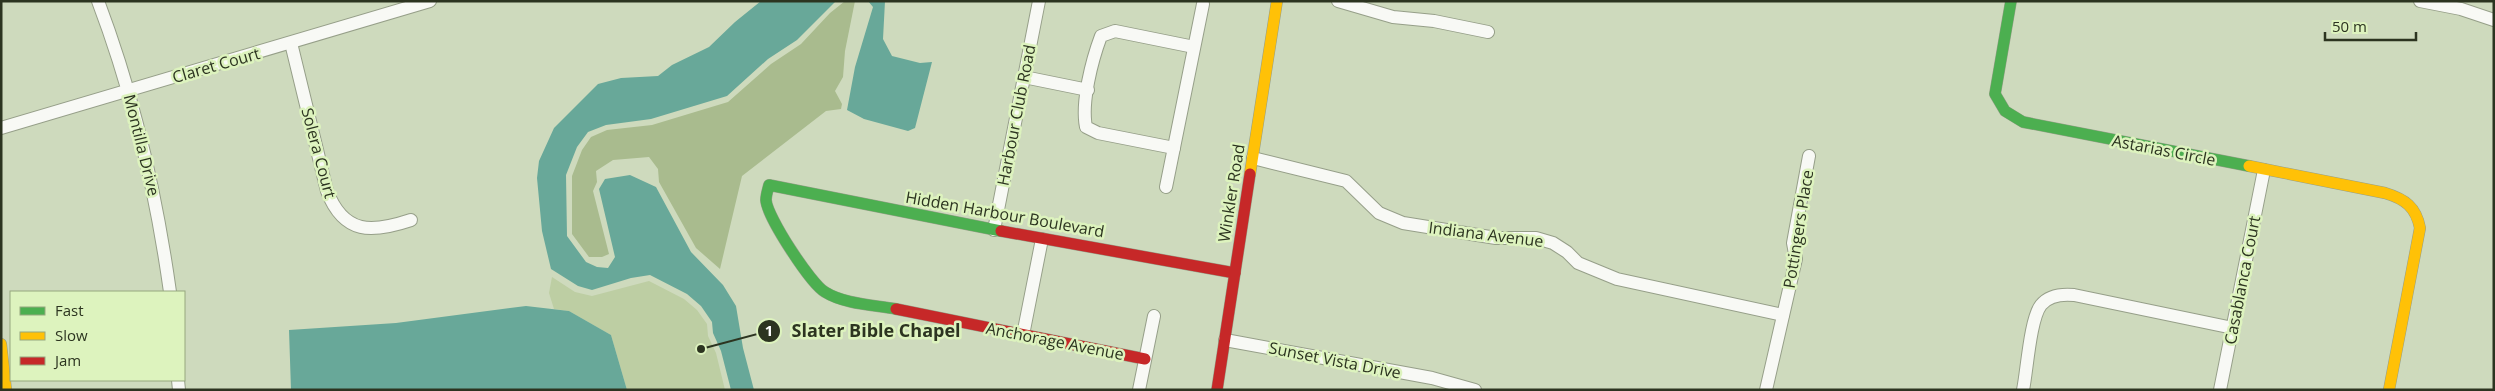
<svg xmlns="http://www.w3.org/2000/svg" width="2495" height="391" viewBox="0 0 2495 391" font-family="'Open Sans',sans-serif">
  <rect width="100%" height="100%" fill="#cedabd"/>
  <polygon fill="#bdcea3" points="552,277 575,292 592,296 649,281 684,299 697,310 707,324 708,336 716,353 725,390 627,390 611,335 569,311 554,309 549,293"/>
  <polygon fill="#a9bb8e" points="845,1 855,1 845,51 843,77 835,91 842,104 841,109 826,111 742,176 720,269 696,248 659,182 658,169 649,157 613,160 596,171 597,182 593,191 609,254 602,257 589,257 572,234 572,176 582,150 591,137 607,130 652,125 728,102 771,64 801,44 830,13"/>
  <g fill="#68a899">
    <polygon points="761,1 836,1 797,40 768,59 727,96 651,119 606,125 588,132 577,147 566,175 567,236 586,262 597,267 608,268 615,257 599,189 605,179 630,175 656,187 691,252 723,285 736,306 743,348 754,390 731,390 721,351 713,333 712,322 701,306 687,294 650,275 631,278 592,290 578,286 551,269 542,231 537,178 539,161 554,128 598,84 621,78 658,76 672,65 709,47 735,22"/>
    <polygon points="868,1 885,1 883,39 892,56 920,63 932,62 915,128 908,131 864,119 847,110 855,67 873,7"/>
    <polygon points="526,306 569,311 611,335 627,390 291,390 289,330 396,323"/>
  </g>
  <g fill="none" stroke-linecap="round" stroke-linejoin="round">
    <defs>
      <g id="street">
        <path d="M98,1C134,96 156,192 170,292"/>
        <polyline points="1338,1 1393,17 1434,21 1488,32"/>
        <polyline points="2420,1 2461,9 2494,20"/>
        <path d="M291,43L327,191C344,235 372,233 411,220"/>
        <polyline points="1024,77 1088,90"/>
        <polyline points="1,128 430,1"/>
        <path d="M1174,148L1098,133L1086,127C1081,102 1092,60 1101,36L1115,31L1194,47"/>
        <polyline points="1253,158 1346,181 1379,213 1403,223 1496,238 1536,238 1553,243 1567,252 1578,263 1617,279 1783,315"/>
        <polyline points="1166,187 1203,4"/>
        <polyline points="994,230 1039,1"/>
        <polyline points="1023,335 1042,239"/>
        <polyline points="1225,340 1432,378 1475,390"/>
        <polyline points="178,380 179,390"/>
        <polyline points="1139,390 1154,316"/>
        <polyline points="1766,390 1796,259 1793,243 1809,156"/>
        <path d="M2023,390C2027,371 2030,319 2041,305C2049,295 2063,294 2074,295L2233,328"/>
        <polyline points="2220,390 2264,170"/>
      </g>
      <g id="fast">
        <polyline points="2011,1 1995,94 2005,111 2023,122 2249,166"/>
        <path d="M896,309C874,305 844,304 825,292C811,284 767,217 766,200C766,195 768,189 769,185L1001,231"/>
      </g>
      <g id="slow">
        <path d="M2249,166L2385,193C2405,199 2416,207 2420,228L2389,390"/>
        <polyline points="1250,174 1277,1"/>
        <polyline points="1,344 6,390"/>
      </g>
      <g id="jam">
        <polyline points="1001,231 1235,273"/>
        <polyline points="896,309 1145,359"/>
        <polyline points="1217,390 1250,174"/>
      </g>
    </defs>
    <use href="#street" stroke="#969f89" stroke-width="14"/>
    <use href="#fast" stroke="#969f89" stroke-width="12"/>
    <use href="#slow" stroke="#969f89" stroke-width="12"/>
    <use href="#jam" stroke="#969f89" stroke-width="12"/>
    <use href="#street" stroke="#f8f9f5" stroke-width="12"/>
    <use href="#fast" stroke="#4caf50" stroke-width="11"/>
    <use href="#slow" stroke="#ffc107" stroke-width="11"/>
    <use href="#jam" stroke="#c62828" stroke-width="11"/>
  </g>
  <g text-anchor="middle" stroke-width="5" stroke-linejoin="round" paint-order="stroke">
    <g font-size="16" fill="#2c3420" stroke="#ddf3be">
      <text transform="translate(216 65) rotate(-16)" y="6">Claret Court</text>
      <text transform="translate(1016 115) rotate(-79)" y="6">Harbour Club Road</text>
      <text transform="translate(142 145) rotate(76)" y="6">Montilla Drive</text>
      <text transform="translate(2164 150) rotate(11)" y="6">Astarias Circle</text>
      <text transform="translate(319 153) rotate(75)" y="6">Solera Court</text>
      <text transform="translate(1231 193) rotate(-81)" y="6">Winkler Road</text>
      <text transform="translate(1005 214) rotate(10)" y="6">Hidden Harbour Boulevard</text>
      <text transform="translate(1798 229) rotate(-81)" y="6">Pottingers Place</text>
      <text transform="translate(1486 234) rotate(7)" y="6">Indiana Avenue</text>
      <text transform="translate(2242 280) rotate(-79)" y="6">Casablanca Court</text>
      <text transform="translate(1055 341) rotate(11)" y="6">Anchorage Avenue</text>
      <text transform="translate(1335 360) rotate(11)" y="6">Sunset Vista Drive</text>
    </g>
  </g>
  <path fill="none" stroke="#2c3420" stroke-width="2" d="M701 349L769 331"/>
  <g fill="#2c3420" stroke="#ddf3be" stroke-width="2">
    <circle cx="701" cy="349" r="5"/>
    <circle cx="769" cy="331" r="12"/>
  </g>
  <g font-size="15" text-anchor="middle" font-weight="bold" fill="#fff">
    <text x="769" y="336">1</text>
  </g>
  <g font-size="18" text-anchor="middle" font-weight="bold" fill="#2c3420" stroke="#ddf3be" stroke-width="5" stroke-linejoin="round" paint-order="stroke">
    <text x="876" y="337">Slater Bible Chapel</text>
  </g>
  <rect width="2495" height="391" fill="none" stroke="#2c3420" stroke-width="5"/>
  <rect x="10" y="291" width="175" height="90" fill="#ddf3be" stroke="#96a77f"/>
  <rect x="20" y="307" width="25" height="8" fill="#4caf50" stroke="#96a77f"/>
  <text x="55" y="316" font-size="15" fill="#2c3420">Fast</text>
  <rect x="20" y="332" width="25" height="8" fill="#ffc107" stroke="#96a77f"/>
  <text x="55" y="341" font-size="15" fill="#2c3420">Slow</text>
  <rect x="20" y="357" width="25" height="8" fill="#c62828" stroke="#96a77f"/>
  <text x="55" y="366" font-size="15" fill="#2c3420">Jam</text>
  <path d="M2325 32v8h91v-8" fill="none" stroke="#2c3420" stroke-width="2.5"/>
  <text x="2332" y="32" font-size="15" fill="#2c3420" stroke="#ddf3be" stroke-width="4" paint-order="stroke">50 m</text>
</svg>
